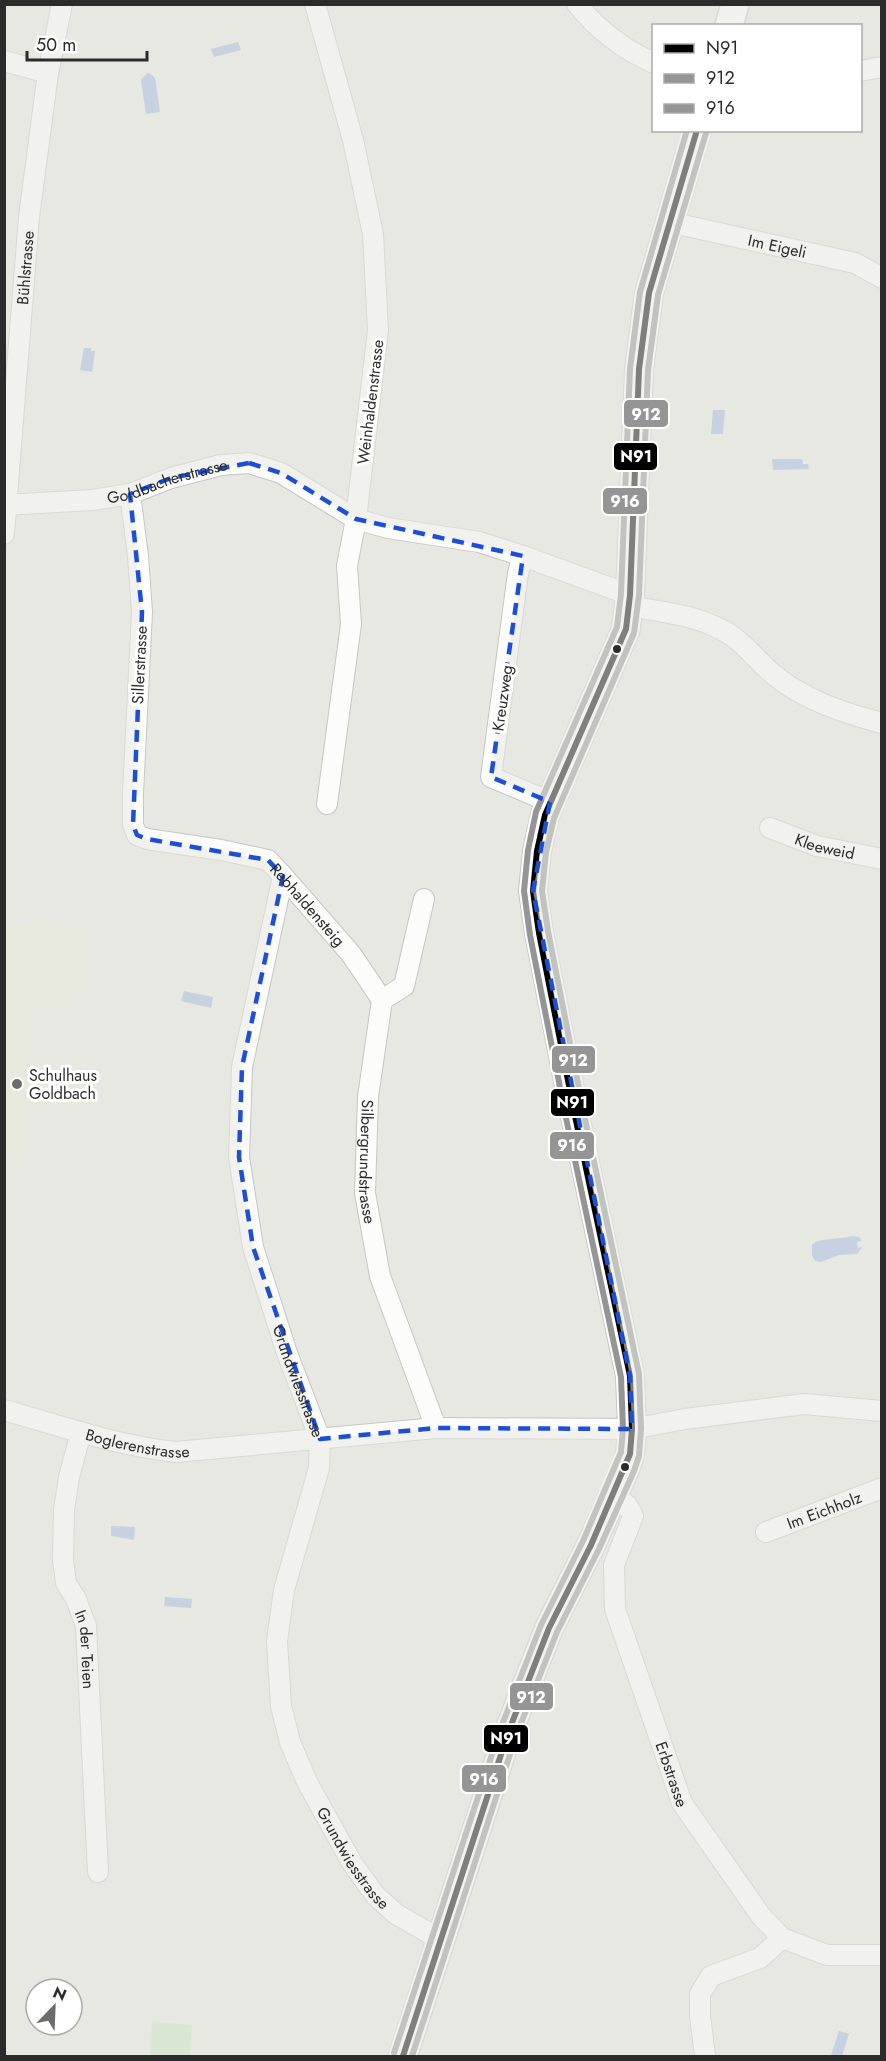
<svg xmlns="http://www.w3.org/2000/svg" width="886" height="2061" viewBox="0 0 886 2061" font-family="Jost,sans-serif">
  <rect width="100%" height="100%" fill="#e8e8e2"/>
  <polygon fill="#e9ead8" points="5,923 8,924 73,927 83,934 86,945 85,982 57,1004 31,1003 28,1164 5,1164"/>
  <polygon fill="#c8e5bd" points="152,2022 192,2025 190,2056 150,2056"/>
  <g fill="#9db8e1">
    <polygon points="238,42 241,50 214,57 211,49"/>
    <polygon points="149,73 155,78 160,112 146,114 141,80 146,74"/>
    <polygon points="84,348 91,348 91,351 95,351 92,372 80,370"/>
    <polygon points="713,410 725,410 723,434 711,434"/>
    <polygon points="772,459 802,459 803,464 808,464 809,469 773,470"/>
    <polygon points="184,991 213,997 211,1008 181,1001"/>
    <path d="M852,1236L859,1237L862,1241L857,1242L858,1248L863,1246L857,1254L839,1255L821,1262L815,1261L812,1255V1244C825,1237 838,1240 852,1236Z"/>
    <polygon points="111,1526 135,1527 134,1540 111,1536"/>
    <polygon points="165,1597 192,1599 191,1608 164,1606"/>
    <polygon points="839,2031 849,2034 842,2056 831,2055"/>
  </g>
  <g fill="none" stroke-linecap="round" stroke-linejoin="round">
    <defs>
      <g id="minor">
        <polyline points="315,4 353,140 373,234 378,330 356,519 347,566 351,624 327,804"/>
        <path d="M577,4C597,29 624,50 654,63"/>
        <polyline points="4,61 48,73"/>
        <polyline points="860,71 882,67"/>
        <path id="s1" d="M669,222L855,263L882,278"/>
        <path id="s2" d="M130,494L138,556L142,612L133,793V825L137,835L147,839L221,850L268,860L283,876L351,954L382,1000"/>
        <path id="s3" d="M4,505L92,500L130,494L171,478L221,465L249,463L281,473L356,519L388,528L479,542L523,556L630,595"/>
        <path id="s4" d="M4,534L29,217L48,73L62,4"/>
        <polyline points="523,556 518,573 491,777 550,802"/>
        <path d="M630,606C659,612 691,614 718,628C741,638 755,659 774,675C804,700 844,713 882,723"/>
        <path id="s5" d="M770,828L817,846L882,859"/>
        <path id="s6" d="M283,876L242,1067L239,1157L253,1247L287,1353L320,1439L319,1468L284,1590L277,1641L281,1706L290,1742L307,1782L352,1863L375,1895L396,1914L441,1940"/>
        <path id="s7" d="M424,899L404,986L382,1000L368,1097L365,1193L380,1276L436,1428"/>
        <path id="s8" d="M4,1410C61,1426 118,1446 176,1452L436,1428L632,1429L685,1419L804,1404L882,1411"/>
        <path id="s9" d="M81,1432L69,1477L64,1510L63,1560L66,1583L76,1599L86,1626L98,1872"/>
        <path id="s10" d="M613,1497L627,1505L633,1516L614,1565L615,1609L682,1803L761,1916L782,1938L827,1955H882"/>
        <path id="s11" d="M766,1532L882,1488"/>
        <polyline points="705,2056 700,2016 700,1994 711,1976 760,1958 782,1938"/>
      </g>
      <g id="secondary">
        <polyline points="729,26 735,4"/>
        <polyline points="403,2056 508,1733 549,1628 591,1545 626,1467 630,1454 632,1429 630,1376 575,1116 539,933 533,891 537,851 545,815 626,629 630,595 639,369 649,293 697,130"/>
      </g>
    </defs>
    <use href="#minor" stroke="#c6c6c5" stroke-width="22"/>
    <use href="#secondary" stroke="#c6c6c5" stroke-width="30"/>
    <use href="#minor" stroke="#fcfcfb" stroke-width="20"/>
    <use href="#secondary" stroke="#fcfcfb" stroke-width="27"/>
    <defs>
      <polyline id="bus-1" points="403,2056 508,1733 549,1628 591,1545 630,1454 632,1429 630,1376 575,1116 539,933 533,891 537,851 545,815 626,629 630,595 639,369 649,293 697,130"/>
      <polyline id="bus-2" points="412,2056 516,1736 557,1632 599,1549 634,1471 639,1456 641,1429 639,1374 584,1114 548,931 542,891 546,852 554,818 634,633 639,595 648,370 658,295 706,133"/>
      <polyline id="bus-3" points="394,2053 500,1730 541,1625 583,1541 621,1452 623,1429 621,1377 566,1118 530,935 524,891 528,850 536,812 617,627 621,594 630,369 640,292 687,130"/>
    </defs>
    <use href="#bus-1" stroke="#fff" stroke-width="10"/>
    <use href="#bus-2" stroke="#fff" stroke-width="10"/>
    <use href="#bus-3" stroke="#fff" stroke-width="10"/>
    <use href="#bus-1" stroke="#000" stroke-width="6"/>
    <use href="#bus-2" stroke="#959595" stroke-width="6"/>
    <use href="#bus-3" stroke="#959595" stroke-width="6"/>
  </g>
  <path d="M0 0H886V2061H0ZM249,463L281,473L356,519L523,556L491,777L550,802L533,891L630,1376L632,1429L436,1428L320,1439L253,1247L239,1157L242,1067L283,876L268,860L147,839L137,835L133,825L142,612L130,494L171,478Z" fill="#e8e8e2" fill-opacity=".55" fill-rule="evenodd"/>
  <path fill="none" stroke="#1d4ed8" stroke-width="4.5" stroke-dasharray="12 8" stroke-linejoin="round" d="M249,463L281,473L356,519L523,556L491,777L550,802L533,891L630,1376L632,1429L436,1428L320,1439L253,1247L239,1157L242,1067L283,876L268,860L147,839L137,835L133,825L142,612L130,494L171,478Z"/>
  <g fill="#2b2b2b" stroke="#fff" stroke-width="2">
    <circle cx="617" cy="649" r="5"/>
    <circle cx="625" cy="1467" r="5"/>
  </g>
  <circle fill="#6d6d6b" stroke="#fff" stroke-width="2" cx="17" cy="1084" r="6"/>
  <g text-anchor="middle" stroke-width="6" stroke-linejoin="round" paint-order="stroke">
    <g font-size="16" fill="#2b2b2b" stroke="#fff">
      <text dy="6" stroke="none"><textPath href="#s1" startOffset="111">Im Eigeli</textPath></text>
      <text dy="6" stroke="none"><textPath href="#s4" startOffset="267">Bühlstrasse</textPath></text>
      <text transform="translate(370 402) rotate(-83)" y="6">Weinhaldenstrasse</text>
      <text dy="6" stroke="none"><textPath href="#s3" startOffset="166">Goldbacherstrasse</textPath></text>
      <text transform="translate(139 665) rotate(-87)" y="6">Sillerstrasse</text>
      <text transform="translate(502 698) rotate(-82)" y="6">Kreuzweg</text>
      <text dy="6" stroke="none"><textPath href="#s5" startOffset="58">Kleeweid</textPath></text>
      <text dy="6" stroke="none"><textPath href="#s2" startOffset="536">Rebhaldensteig</textPath></text>
      <text dy="6" stroke="none"><textPath href="#s7" startOffset="278">Silbergrundstrasse</textPath></text>
      <text dy="6" stroke="none"><textPath href="#s6" startOffset="518">Grundwiesstrasse</textPath></text>
      <text dy="6" stroke="none"><textPath href="#s8" startOffset="138">Boglerenstrasse</textPath></text>
      <text dy="6" stroke="none"><textPath href="#s11" startOffset="62">Im Eichholz</textPath></text>
      <text dy="6" stroke="none"><textPath href="#s9" startOffset="224">In der Teien</textPath></text>
      <text dy="6" stroke="none"><textPath href="#s10" startOffset="300">Erbstrasse</textPath></text>
      <text dy="6" stroke="none"><textPath href="#s6" startOffset="1022">Grundwiesstrasse</textPath></text>
    </g>
    <g font-size="16" fill="#2b2b2b" stroke="#fff" text-anchor="start">
      <text x="29" y="1081">Schulhaus<tspan x="29" dy="18">Goldbach</tspan></text>
    </g>
  </g>
  <g stroke="#fff" stroke-width="2">
    <rect x="623" y="399" width="46" height="29" rx="6" fill="#959595"/>
    <rect x="613" y="442" width="45" height="29" rx="6" fill="#000"/>
    <rect x="602" y="487" width="46" height="28" rx="6" fill="#959595"/>
    <rect x="551" y="1045" width="45" height="29" rx="6" fill="#959595"/>
    <rect x="550" y="1088" width="45" height="29" rx="6" fill="#000"/>
    <rect x="549" y="1131" width="46" height="29" rx="6" fill="#959595"/>
    <rect x="509" y="1682" width="45" height="29" rx="6" fill="#959595"/>
    <rect x="483" y="1724" width="46" height="29" rx="6" fill="#000"/>
    <rect x="461" y="1764" width="46" height="29" rx="6" fill="#959595"/>
  </g>
  <g font-size="16" text-anchor="middle" font-weight="bold" fill="#fff">
    <text x="646" y="420">912</text>
    <text x="636" y="462">N91</text>
    <text x="625" y="507">916</text>
    <text x="573" y="1066">912</text>
    <text x="572" y="1108">N91</text>
    <text x="572" y="1151">916</text>
    <text x="531" y="1703">912</text>
    <text x="506" y="1744">N91</text>
    <text x="484" y="1785">916</text>
  </g>
  <rect width="886" height="2061" fill="none" stroke="#2b2b2b" stroke-width="12"/>
  <rect x="652" y="24" width="210" height="108" fill="#ffffff" stroke="#aaaaaa" stroke-width="1.5"/>
  <rect x="664" y="44" width="30" height="9" fill="#000000" stroke="#aaaaaa" stroke-width="1.5"/>
  <text x="706" y="54" font-size="18" fill="#2b2b2b">N91</text>
  <rect x="664" y="74" width="30" height="9" fill="#959595" stroke="#aaaaaa" stroke-width="1.5"/>
  <text x="706" y="84" font-size="18" fill="#2b2b2b">912</text>
  <rect x="664" y="104" width="30" height="9" fill="#959595" stroke="#aaaaaa" stroke-width="1.5"/>
  <text x="706" y="114" font-size="18" fill="#2b2b2b">916</text>
  <g transform="translate(54 2007) rotate(23)"><circle r="28" fill="#ffffff" stroke="#aaaaaa" stroke-width="1.5"/>
  <path d="M0-4.5L10 22L0 15L-10 22Z" fill="#6d6d6b"/>
  <text y="-9" font-size="16" font-weight="bold" text-anchor="middle" fill="#2b2b2b">N</text>
  </g>
  <path d="M27 51v9h120v-9" fill="none" stroke="#2b2b2b" stroke-width="3"/>
  <text x="36" y="51" font-size="18" fill="#2b2b2b" stroke="#ffffff" stroke-width="4.5" paint-order="stroke">50 m</text>
</svg>
